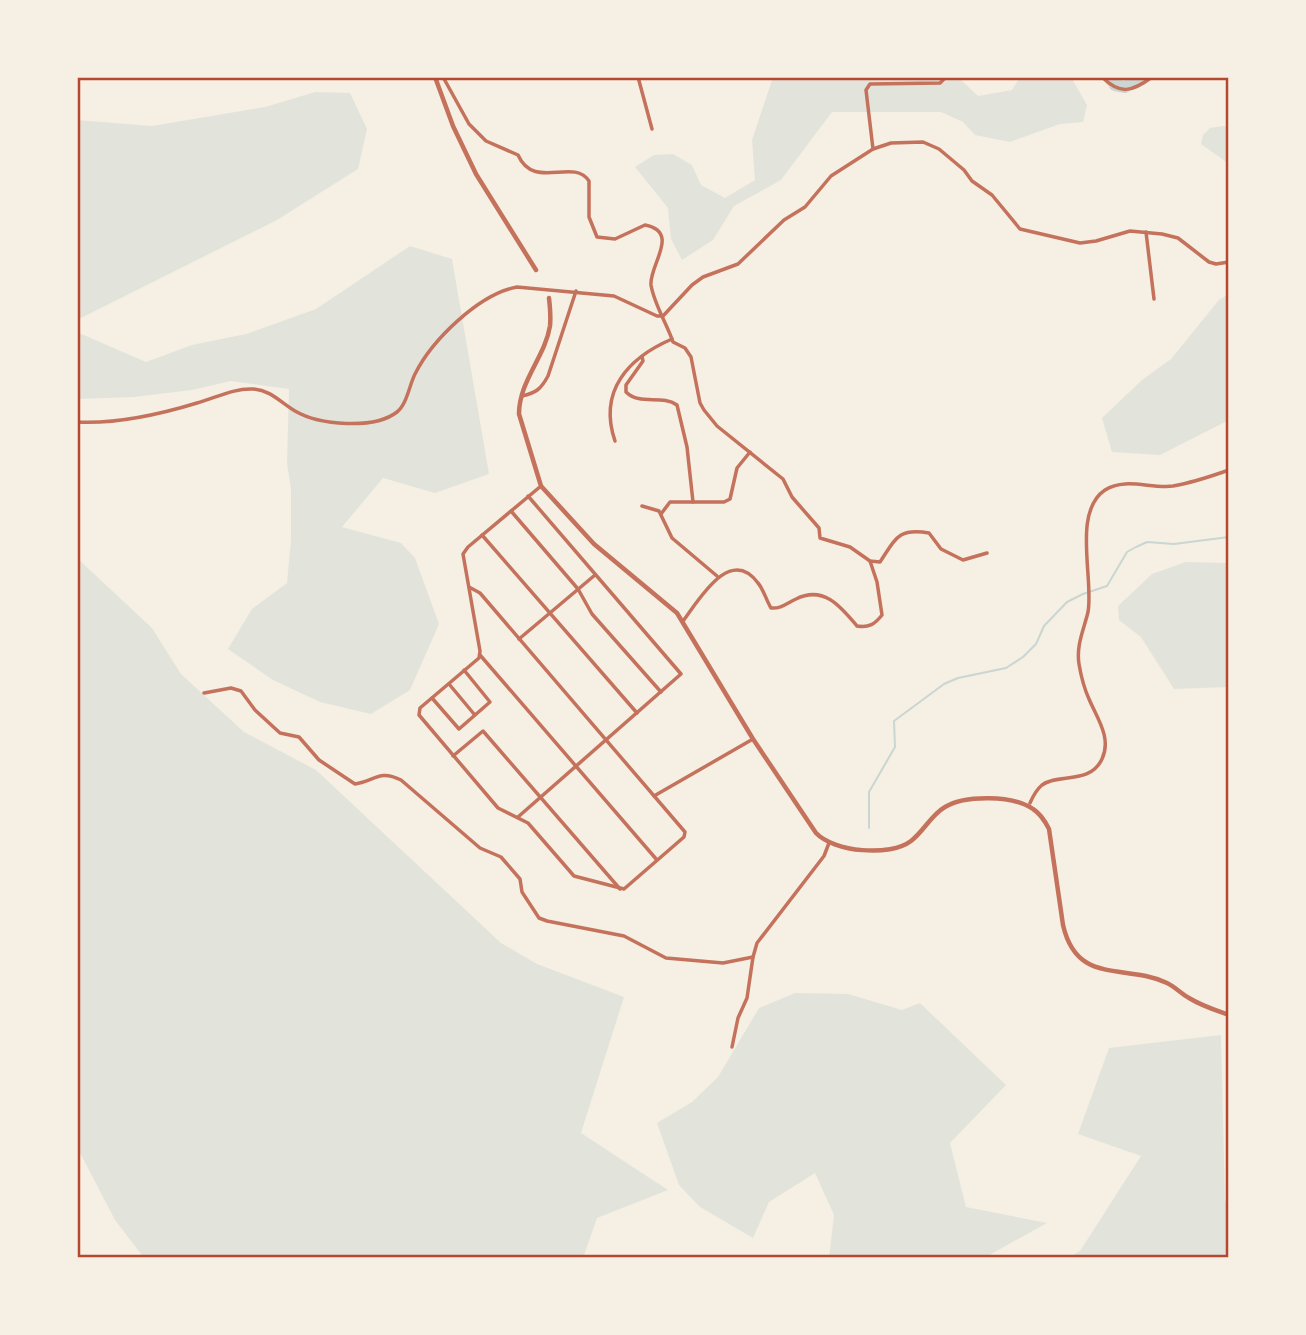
<svg xmlns="http://www.w3.org/2000/svg" width="1306" height="1335" viewBox="0 0 1306 1335" font-family="'Golos Text',sans-serif">
  <rect width="100%" height="100%" fill="#f6efe4"/>
  <g fill="#e2e4dc">
    <polygon points="773,77 958,77 978,96 1012,90 1020,77 1071,77 1087,105 1083,122 1060,124 1010,142 975,135 963,122 941,112 832,112 781,180 734,206 713,240 682,260 671,239 668,208 635,167 654,155 673,154 692,165 701,185 725,198 755,180 752,140"/>
    <polygon points="315,92 350,93 367,129 358,169 277,220 77,320 77,120 152,126 265,107"/>
    <polygon points="1223,126 1229,127 1229,164 1201,144 1203,135 1210,128"/>
    <polygon points="410,246 452,259 489,474 435,493 383,478 342,527 401,543 415,558 439,624 410,690 371,714 320,702 273,680 228,649 252,609 287,583 291,540 291,489 287,463 289,389 231,381 192,390 134,397 77,399 77,332 146,362 192,345 246,334 316,309"/>
    <polygon points="1229,294 1229,420 1160,455 1112,452 1102,418 1142,380 1171,359 1219,300"/>
    <polygon points="77,558 152,628 181,674 244,732 316,770 501,943 537,964 624,997 581,1133 668,1190 597,1218 583,1258 144,1258 115,1220 77,1147"/>
    <polygon points="1186,562 1229,563 1229,687 1174,689 1141,637 1119,620 1118,606 1152,574"/>
    <polygon points="795,993 848,994 902,1010 920,1003 1006,1085 950,1143 966,1207 1047,1223 984,1258 829,1258 834,1215 815,1173 769,1202 753,1238 700,1207 679,1185 657,1123 692,1102 718,1077 759,1008"/>
    <polygon points="1221,1035 1225,1201 1229,1202 1229,1258 1069,1258 1080,1251 1141,1156 1078,1134 1109,1048"/>
  </g>
  <g fill="none" stroke-linecap="round" stroke-linejoin="round">
    <polyline stroke="#c9d6d2" stroke-width="2" points="869,828 869,792 895,747 894,721 944,684 958,678 1006,668 1023,657 1036,644 1044,626 1067,602 1083,594 1107,586 1127,552 1136,547 1147,542 1174,544 1229,537"/>
    <polyline stroke="#c9d6d2" stroke-width="12" points="1110,77 1115,85 1125,87 1141,77"/>
    <g stroke="#c5725c" stroke-width="3.5">
      <path d="M443,77L469,124L486,141L518,155C534,191 573,157 589,181V217L597,237L615,239L645,225C681,232 649,265 651,285C654,304 667,324 673,342L685,348L691,357L700,403L704,410L717,426L783,479L792,497L819,528L820,538L850,547L870,561L880,562C896,538 898,528 929,533L941,549L963,560L987,553"/>
      <polyline points="465,77 468,77"/>
      <polyline points="638,77 652,129"/>
      <path d="M1102,77C1120,95 1132,92 1152,77"/>
      <polyline points="873,149 891,143 923,142 939,149 964,170 972,181 992,195 1020,229 1080,243 1096,241 1130,231 1162,234 1178,238 1209,262 1216,264 1229,262"/>
      <polyline points="1146,232 1154,299"/>
      <path d="M642,357L643,361L626,385V392C640,406 662,394 677,405L687,447L693,502"/>
      <path d="M522,396C536,393 541,389 548,376L576,291"/>
      <path d="M77,422C115,424 161,414 197,403C215,398 234,388 253,389C271,390 281,403 295,411C319,425 374,430 397,412C407,404 409,386 415,374C432,340 479,294 517,287L614,296L657,316H663L692,285L703,277L738,264L784,220L805,207L831,176L873,149L866,90L870,84L940,83L946,77"/>
      <path d="M615,441C598,391 628,358 672,339"/>
      <polyline points="642,506 659,511 672,538 717,576"/>
      <polyline points="511,511 578,589 592,614 661,692"/>
      <polyline points="661,514 670,502 724,502 730,499 737,468 750,452"/>
      <polyline points="482,535 637,713"/>
      <polyline points="469,587 480,593 685,832 684,837 624,889 574,876 528,823 498,808 419,715 420,708 479,658 480,651 463,554 468,547 541,486"/>
      <path d="M683,621C699,600 730,545 758,583C764,590 766,600 771,608C781,609 787,603 796,599C824,585 841,607 857,626C869,628 875,624 882,615L877,582L870,561"/>
      <polyline points="519,639 595,575"/>
      <polyline points="480,655 657,860"/>
      <polyline points="449,684 474,714"/>
      <path d="M204,693L231,688L241,691L255,710L280,733L299,737L319,760L355,784C375,781 379,769 401,780L480,848L501,857L520,879L522,892L539,918L547,921L624,936L666,958L723,963L753,957L757,943L824,856L829,843"/>
      <polyline points="432,698 459,729 490,702 464,670"/>
      <polyline points="453,756 483,731 620,889"/>
      <polyline points="654,796 753,739"/>
      <path d="M1030,803C1033,796 1036,790 1042,785C1058,773 1090,785 1102,759C1112,738 1097,718 1089,699C1084,688 1081,676 1079,664C1076,645 1084,629 1088,612C1094,579 1072,512 1105,490C1125,477 1151,489 1173,486C1191,483 1212,476 1229,470"/>
      <polyline points="518,817 681,674 528,496"/>
      <polyline points="732,1047 738,1018 747,998 753,957"/>
    </g>
    <g stroke="#c5725c" stroke-width="4.5">
      <polyline points="435,77 453,126 476,174 536,270"/>
      <path d="M549,298C550,307 551,316 550,326C545,357 519,381 519,414L541,486L594,544L677,613L753,739L816,833C834,852 890,857 911,841C924,831 931,815 945,807C965,795 1013,795 1033,809C1041,814 1045,821 1049,829L1063,925C1077,986 1125,963 1167,983C1175,987 1182,994 1189,998C1202,1006 1215,1010 1229,1015"/>
    </g>
  </g>
  <rect width="1306" height="1335" fill="none" stroke="#f6efe4" stroke-width="158"/>
  <rect x="79" y="79" width="1148" height="1177" fill="none" stroke="#b5482f" stroke-width="2.5"/>
</svg>
